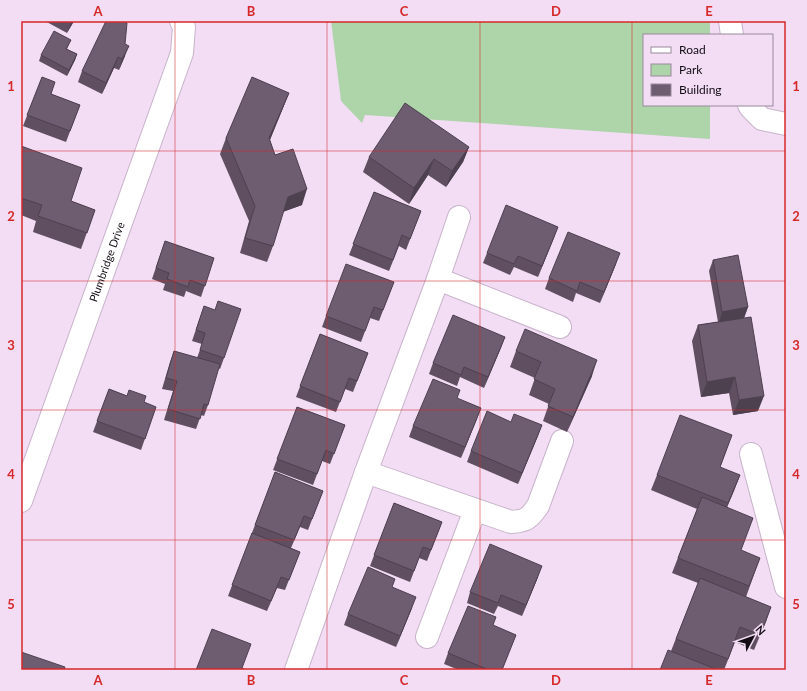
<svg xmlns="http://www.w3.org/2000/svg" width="807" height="691" viewBox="0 0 807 691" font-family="Lato,sans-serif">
  <rect width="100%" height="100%" fill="#f2ddf5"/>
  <polygon fill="#aed4aa" points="331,21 710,21 710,35 644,35 644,105 710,105 710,139 365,115 362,123 341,101"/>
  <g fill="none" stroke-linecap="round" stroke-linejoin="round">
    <defs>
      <g id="minor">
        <polyline points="730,21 732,35"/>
        <polyline points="749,105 751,108 762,119 786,124"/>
        <polyline points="438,279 560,327"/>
        <polyline points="751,454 786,587"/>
        <path d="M366,472L511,522C526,521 529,519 538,506L562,441"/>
        <path id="s1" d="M21,501L182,53L184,27L181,21"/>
        <polyline points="427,637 475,510"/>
        <polyline points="296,670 366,472 438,279 459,217"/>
      </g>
    </defs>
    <use href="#minor" stroke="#c8b3ca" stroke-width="24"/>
    <use href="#minor" stroke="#fff" stroke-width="22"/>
  </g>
  <g fill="#5f4f61">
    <polygon points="45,21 74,21 67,33"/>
    <polygon points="71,40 67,49 77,54 75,60 67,76 39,61 41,55"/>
    <polygon points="125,44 125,56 119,70 114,68 102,94 78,82 82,71"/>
    <polygon points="42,77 51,94 80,105 66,142 23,126"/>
    <polygon points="289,93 283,108 270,140 275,155 302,205 283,212 273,246 267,262 240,253 249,221 220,154 226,138"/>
    <polygon points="21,146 71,201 95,210 81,249 33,232 36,221 21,215"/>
    <polygon points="469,147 463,162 446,187 428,175 409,204 363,172 369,157"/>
    <polygon points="374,192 421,211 406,250 399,246 389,271 349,255"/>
    <polygon points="558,227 538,277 514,267 510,275 483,263 487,253"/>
    <polygon points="165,241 214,258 201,297 186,291 184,297 163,290 165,284 152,279"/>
    <polygon points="713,260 748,307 744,318 758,411 733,415 729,393 701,397 692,341 698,325 718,322 709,271"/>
    <polygon points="616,264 600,303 576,293 573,302 545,289 549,278"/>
    <polygon points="394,282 379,321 370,318 361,342 322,327 326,316"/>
    <polygon points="204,306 224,358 220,369 218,368 208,405 204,416 201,415 196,429 164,420 173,391 162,389 170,362 174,351 197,358 202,344 192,341"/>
    <polygon points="320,334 368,353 353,392 345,389 336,412 296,397"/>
    <polygon points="505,337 484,388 460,377 457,386 429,374 433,363"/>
    <polygon points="516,351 592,376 567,432 543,421 549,404 529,395 535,378 510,367"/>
    <polygon points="109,389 156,407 141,450 93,432"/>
    <polygon points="457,399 481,408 461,458 409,437 413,426"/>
    <polygon points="297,407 345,425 330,464 322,461 313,485 273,470"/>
    <polygon points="511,422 542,425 518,484 467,462 471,451"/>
    <polygon points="732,435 720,468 740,475 727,507 741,551 760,558 746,597 771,607 754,650 735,642 724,670 660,670 671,651 698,583 672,573 697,509 651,490 657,475"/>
    <polygon points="275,472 323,491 308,530 300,527 291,548 300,552 285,590 277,588 267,611 228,596"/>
    <polygon points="394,503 442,522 427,561 419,558 410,582 370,566"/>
    <polygon points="538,577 522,616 498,606 494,614 467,603 470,592"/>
    <polygon points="392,587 412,608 396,647 344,625 348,614"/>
    <polygon points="493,626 516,635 502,670 459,670 444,664 448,653"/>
  </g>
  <g fill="#4d404f">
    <polygon points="72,21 74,21 67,33 71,23"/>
    <polygon points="129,46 125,56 119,70 122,59"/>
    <polygon points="77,54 75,60 67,76 69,70"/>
    <polygon points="118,57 114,68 102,94 106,83"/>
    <polygon points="289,93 283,108 264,154 269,138"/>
    <polygon points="469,147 463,162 446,187 452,171"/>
    <polygon points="434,159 428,175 409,204 414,188"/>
    <polygon points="307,189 302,205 282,212 288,197"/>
    <polygon points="558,227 554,238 538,277 542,266"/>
    <polygon points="620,253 616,264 600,303 604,292"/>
    <polygon points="748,307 744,318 719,323 722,312"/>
    <polygon points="505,337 501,348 484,388 488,377"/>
    <polygon points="597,360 592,376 567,432 573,417"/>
    <polygon points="735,377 729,393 701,397 707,382"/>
    <polygon points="764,396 758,411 733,415 739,400"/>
    <polygon points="481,408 477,419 461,458 465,447"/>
    <polygon points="542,425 538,436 518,484 522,473"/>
    <polygon points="740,475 734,491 722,519 728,503"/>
    <polygon points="542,566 538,577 522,616 526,605"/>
    <polygon points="416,597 412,608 396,647 400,636"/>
    <polygon points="771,607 766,622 754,650 760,635"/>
  </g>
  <g fill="#6e5c71" stroke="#4d404f">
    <polygon points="106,21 123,21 127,23 125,44 129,46 122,59 118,57 106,83 82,71"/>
    <polygon points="54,31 71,40 66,49 77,54 69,70 41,55"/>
    <polygon points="42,77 55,82 51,94 80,105 70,131 27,115"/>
    <polygon points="252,77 289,93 269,138 275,155 293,149 307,189 288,197 273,246 245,238 255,206 226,138"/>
    <polygon points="405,103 469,147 452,171 434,159 414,188 369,157"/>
    <polygon points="21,146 82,168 71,201 95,210 87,233 38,216 42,205 21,198"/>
    <polygon points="374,192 421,211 410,239 402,235 393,260 353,244"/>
    <polygon points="506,205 558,227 542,266 518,256 514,264 487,253"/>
    <polygon points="568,232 620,253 604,292 580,282 577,291 549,278"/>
    <polygon points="165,241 214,258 205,286 190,280 188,287 167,279 169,273 156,268"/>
    <polygon points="738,255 748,307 722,312 713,260"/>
    <polygon points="346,264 394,282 383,310 374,307 365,331 326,316"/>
    <polygon points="218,301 241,309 224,358 200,350 205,333 196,330 204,306 215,310"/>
    <polygon points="453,315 505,337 488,377 464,367 461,375 433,363"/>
    <polygon points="751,317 764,396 739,400 735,377 707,382 698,325"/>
    <polygon points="525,329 597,360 573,417 548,406 555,389 534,379 541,362 516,351"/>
    <polygon points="320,334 368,353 357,381 349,378 340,402 300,386"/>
    <polygon points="174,351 220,364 208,405 204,404 200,419 168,409 177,381 166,378"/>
    <polygon points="433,379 460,390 457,398 481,408 465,447 413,426"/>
    <polygon points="109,389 127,396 129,390 146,396 144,402 156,407 145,439 97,421"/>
    <polygon points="297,407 345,425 334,454 326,450 317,474 277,459"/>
    <polygon points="487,411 511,422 514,414 542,425 522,473 471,451"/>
    <polygon points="680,415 732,435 720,467 740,475 728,503 657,475"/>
    <polygon points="275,472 323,491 312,519 304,516 294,540 255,525"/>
    <polygon points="702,497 753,518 741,550 760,558 749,586 678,558"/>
    <polygon points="394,503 442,522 431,550 423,547 414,571 374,555"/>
    <polygon points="252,533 300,552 289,580 281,577 271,601 232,585"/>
    <polygon points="490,544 542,566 526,605 501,595 498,603 470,592"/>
    <polygon points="368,567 395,579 392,587 416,597 400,636 348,614"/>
    <polygon points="700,578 771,607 760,635 740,627 728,659 676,639"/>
    <polygon points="468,606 496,617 493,625 516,635 502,670 489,670 448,653"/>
    <polygon points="212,629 251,644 242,668 246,670 196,670"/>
    <polygon points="668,650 718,670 660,670"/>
    <polygon points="21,652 65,667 64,670 21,670"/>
  </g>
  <path fill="none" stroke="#d62828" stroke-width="1" stroke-opacity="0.55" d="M175,21V670M327,21V670M480,21V670M632,21V670M21,151H786M21,281H786M21,410H786M21,540H786"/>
  <g text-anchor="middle" stroke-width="4" stroke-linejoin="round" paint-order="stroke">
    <g font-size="11" fill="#130c14" stroke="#f2ddf5">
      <text dy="4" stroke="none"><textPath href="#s1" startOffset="254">Plumbridge Drive</textPath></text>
    </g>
  </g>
  <rect width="807" height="691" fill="none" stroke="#f2ddf5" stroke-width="44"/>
  <rect x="643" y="34" width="130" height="72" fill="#f2ddf5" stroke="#99899b"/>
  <rect x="651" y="47" width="20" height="6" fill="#ffffff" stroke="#99899b"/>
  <text x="679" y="54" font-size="12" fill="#130c14">Road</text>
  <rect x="651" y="64" width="20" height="12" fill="#aed4aa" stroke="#99899b"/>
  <text x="679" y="74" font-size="12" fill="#130c14">Park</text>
  <rect x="651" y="84" width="20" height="12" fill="#6e5c71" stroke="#99899b"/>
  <text x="679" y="94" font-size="12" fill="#130c14">Building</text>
  <g transform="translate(753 637) rotate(49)" stroke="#f2ddf5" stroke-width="3" paint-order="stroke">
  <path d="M0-3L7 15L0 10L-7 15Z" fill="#130c14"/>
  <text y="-6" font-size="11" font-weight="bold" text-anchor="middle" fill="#130c14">N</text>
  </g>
  <rect x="22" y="22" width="763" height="647" fill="none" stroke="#d62828" stroke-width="1.5"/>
  <g font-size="13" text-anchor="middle" font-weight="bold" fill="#d62828">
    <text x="98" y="16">A</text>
    <text x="251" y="16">B</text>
    <text x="404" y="16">C</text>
    <text x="556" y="16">D</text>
    <text x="709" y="16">E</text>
    <text x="11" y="91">1</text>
    <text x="796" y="91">1</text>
    <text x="11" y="221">2</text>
    <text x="796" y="221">2</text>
    <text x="11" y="350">3</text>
    <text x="796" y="350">3</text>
    <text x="11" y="479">4</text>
    <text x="796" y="479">4</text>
    <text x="11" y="609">5</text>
    <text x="796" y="609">5</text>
    <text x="98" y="685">A</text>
    <text x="251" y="685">B</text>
    <text x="404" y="685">C</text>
    <text x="556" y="685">D</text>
    <text x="709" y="685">E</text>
  </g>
</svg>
